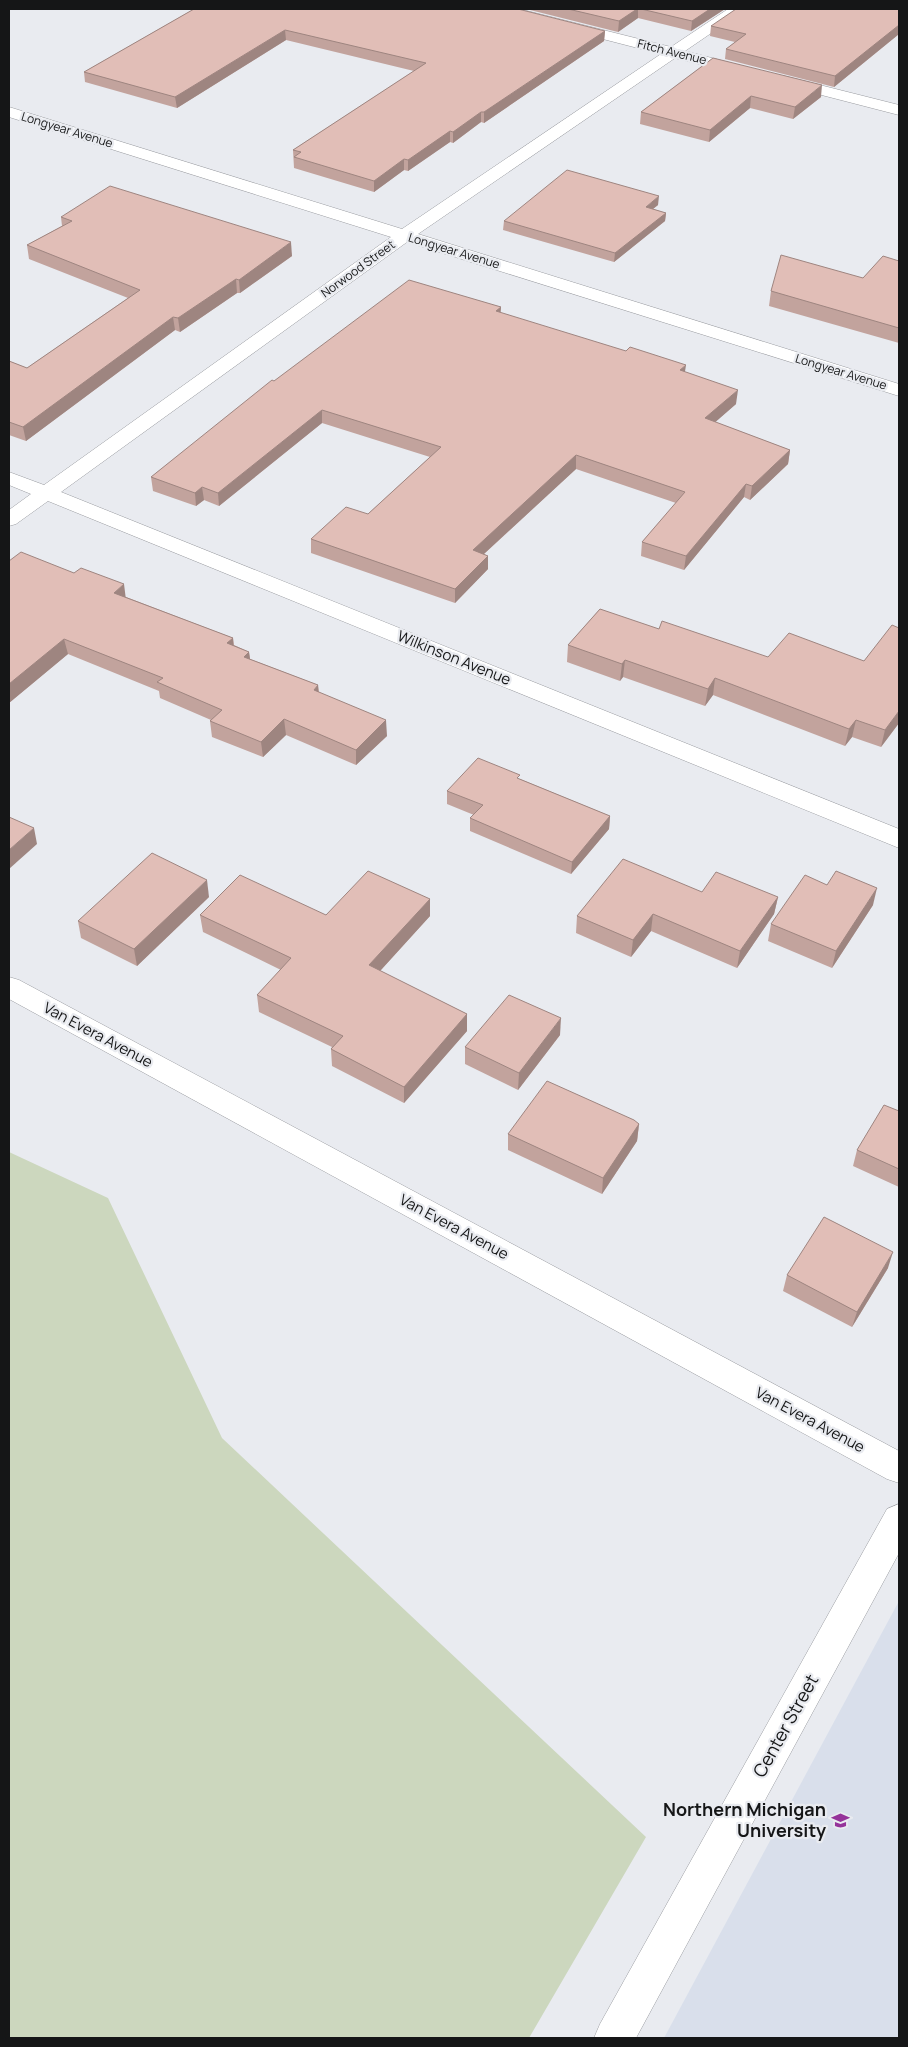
<svg xmlns="http://www.w3.org/2000/svg" width="908" height="2047" viewBox="0 0 908 2047" font-family="Manrope,sans-serif">
  <rect width="100%" height="100%" fill="#e9ebf0"/>
  <polygon fill="#d9dfeb" points="899,1601 899,2038 664,2038"/>
  <polygon fill="#ccd7be" points="9,1152 108,1198 222,1438 646,1837 529,2038 9,2038"/>
  <g fill="none" stroke-linecap="round" stroke-linejoin="round">
    <defs>
      <g id="minor">
        <polygon points="496,9 519,9 671,47 728,9 744,9 742,12 685,51 750,68 753,71 750,74 745,76 675,58 418,234 899,384 899,396 407,242 61,492 899,829 899,848 48,501 16,524 9,526 9,510 31,494 9,485 9,472 44,485 391,237 9,117 9,107 402,229 661,54 498,12"/>
        <polygon points="784,76 899,105 899,115 779,84 776,81 779,78"/>
        <polygon points="9,977 19,980 899,1451 899,1483 887,1479 9,999"/>
        <polygon points="899,1504 899,1553 636,2038 594,2038 600,2024 887,1509"/>
      </g>
    </defs>
    <use href="#minor" stroke="#9a9ca1" stroke-width="1"/>
    <use href="#minor" fill="#fff" fill-rule="evenodd"/>
  </g>
  <g fill="#c2a39d">
    <polygon points="194,9 605,31 604,41 484,123 481,122 453,143 450,142 408,171 404,170 374,192 294,168 293,150 414,71 286,40 177,108 85,82 84,72"/>
    <polygon points="526,9 725,9 691,31 638,18 618,32"/>
    <polygon points="899,9 899,34 834,87 725,59 726,49 735,42 710,36 711,26"/>
    <polygon points="713,58 821,97 793,119 750,108 709,142 640,124 641,112"/>
    <polygon points="658,205 653,209 666,213 665,221 614,262 503,230 504,221"/>
    <polygon points="61,217 292,256 240,293 237,293 180,332 175,330 26,441 9,435 9,361 27,368 128,298 29,259 27,245 62,226"/>
    <polygon points="899,261 899,343 769,306 771,291 863,278"/>
    <polygon points="501,307 500,313 685,372 736,404 715,422 790,450 788,464 750,500 744,497 684,570 641,556 642,542 676,503 576,469 484,554 488,556 488,569 455,603 311,553 311,539 368,514 430,457 322,423 219,506 204,500 196,506 153,491 151,477 274,381"/>
    <polygon points="9,561 126,597 233,638 234,645 249,652 250,659 318,685 319,692 387,736 356,765 286,735 263,757 212,737 210,721 211,720 160,698 159,691 68,654 9,703"/>
    <polygon points="600,609 899,723 881,747 852,737 845,746 713,695 705,706 623,677 620,681 567,662 568,645"/>
    <polygon points="520,779 610,816 609,829 571,874 470,831 470,818 474,815 447,804 447,791"/>
    <polygon points="702,892 778,897 774,914 737,968 651,931 631,957 576,933 577,916"/>
    <polygon points="209,897 137,966 81,938 78,921"/>
    <polygon points="430,899 430,916 380,971 467,1014 467,1031 404,1103 332,1066 331,1049 332,1047 259,1012 257,995 281,970 203,932 200,915 326,915"/>
    <polygon points="873,905 832,968 768,941 771,924"/>
    <polygon points="560,1035 518,1090 465,1064 465,1047"/>
    <polygon points="899,1111 899,1187 853,1166 857,1150"/>
    <polygon points="639,1124 637,1141 602,1194 508,1150 508,1134"/>
    <polygon points="888,1268 852,1327 783,1291 787,1275"/>
  </g>
  <g fill="#9e8580">
    <polygon points="637,9 638,9 638,18 618,32 619,21"/>
    <polygon points="710,9 725,9 691,31 692,21"/>
    <polygon points="899,25 899,34 834,87 835,76"/>
    <polygon points="285,30 286,40 177,108 175,97"/>
    <polygon points="605,31 604,41 484,123 484,112"/>
    <polygon points="822,85 821,97 793,119 795,107"/>
    <polygon points="751,96 750,108 709,142 710,130"/>
    <polygon points="481,112 481,122 453,143 453,132"/>
    <polygon points="450,131 450,142 408,171 408,160"/>
    <polygon points="404,159 404,170 374,192 374,181"/>
    <polygon points="659,196 658,205 645,215 646,207"/>
    <polygon points="666,213 665,221 614,262 615,253"/>
    <polygon points="291,242 292,256 240,293 239,280"/>
    <polygon points="236,279 237,293 180,332 178,318"/>
    <polygon points="501,307 500,320 496,311"/>
    <polygon points="173,317 175,330 26,441 23,427"/>
    <polygon points="686,365 684,378 680,370"/>
    <polygon points="738,390 736,404 704,432 705,418"/>
    <polygon points="322,410 322,423 219,506 218,493"/>
    <polygon points="790,450 788,464 750,500 752,486"/>
    <polygon points="576,455 576,469 473,564 473,550"/>
    <polygon points="746,484 744,497 684,570 686,556"/>
    <polygon points="202,487 204,500 196,506 195,493"/>
    <polygon points="488,556 488,569 455,603 455,589"/>
    <polygon points="124,584 126,600 114,593"/>
    <polygon points="233,638 234,653 227,643"/>
    <polygon points="64,639 68,654 9,703 9,684"/>
    <polygon points="249,652 251,667 244,657"/>
    <polygon points="625,660 623,677 620,681 622,664"/>
    <polygon points="715,678 713,695 705,706 708,689"/>
    <polygon points="318,685 319,701 314,690"/>
    <polygon points="899,711 899,723 881,747 885,730"/>
    <polygon points="284,719 286,735 263,757 261,742"/>
    <polygon points="386,720 387,736 356,765 356,750"/>
    <polygon points="856,720 852,737 845,746 849,729"/>
    <polygon points="610,816 609,829 571,874 572,862"/>
    <polygon points="34,828 37,844 9,869 9,850"/>
    <polygon points="207,880 209,897 137,966 134,949"/>
    <polygon points="877,888 873,905 832,968 836,951"/>
    <polygon points="778,897 774,914 737,968 740,951"/>
    <polygon points="430,899 430,916 370,982 369,965"/>
    <polygon points="653,914 651,931 631,957 633,940"/>
    <polygon points="467,1014 467,1031 404,1103 404,1087"/>
    <polygon points="561,1018 560,1035 518,1090 519,1073"/>
    <polygon points="639,1124 637,1141 602,1194 603,1178"/>
    <polygon points="893,1252 888,1268 852,1327 857,1312"/>
  </g>
  <g fill="#e1beb7" stroke="#9e8580">
    <polygon points="194,9 518,9 605,31 484,112 481,112 453,132 450,131 408,160 404,159 374,181 294,157 301,152 293,150 426,63 285,30 175,97 84,72"/>
    <polygon points="568,9 637,9 619,21"/>
    <polygon points="641,9 710,9 692,21"/>
    <polygon points="736,9 899,9 899,25 835,76 726,49 746,34 711,26"/>
    <polygon points="713,58 822,85 795,107 751,96 710,130 641,112"/>
    <polygon points="567,170 659,196 646,207 666,213 615,253 504,221"/>
    <polygon points="110,186 291,242 239,280 236,279 178,318 173,317 23,427 9,422 9,361 27,368 140,290 27,245 72,221 61,217"/>
    <polygon points="781,255 863,278 883,256 899,261 899,328 771,291"/>
    <polygon points="409,280 501,307 496,311 626,351 630,347 686,365 680,370 738,390 705,418 790,450 752,486 746,484 686,556 642,542 685,492 576,455 473,550 488,556 455,589 311,539 346,507 368,514 441,447 322,410 218,493 202,487 195,493 151,477 272,380 274,381"/>
    <polygon points="21,552 74,573 81,568 124,584 114,593 233,638 227,643 249,652 244,657 318,685 314,690 386,720 356,750 284,719 261,742 210,721 222,710 157,682 163,678 64,639 9,684 9,561"/>
    <polygon points="600,609 659,629 662,621 768,657 789,633 864,661 892,625 899,628 899,711 885,730 856,720 849,729 715,678 708,689 625,660 622,664 568,645"/>
    <polygon points="478,758 520,775 517,778 610,816 572,862 470,818 483,805 447,791"/>
    <polygon points="9,817 34,828 9,850"/>
    <polygon points="152,853 207,880 134,949 78,921"/>
    <polygon points="623,859 702,892 716,872 778,897 740,951 653,914 633,940 577,916"/>
    <polygon points="368,871 430,899 369,965 467,1014 404,1087 331,1049 343,1036 257,995 291,958 200,915 240,875 326,915"/>
    <polygon points="836,871 877,888 836,951 771,924 805,875 827,885"/>
    <polygon points="509,995 561,1018 519,1073 465,1047"/>
    <polygon points="547,1081 634,1120 639,1124 603,1178 508,1134"/>
    <polygon points="884,1105 899,1111 899,1169 857,1150"/>
    <polygon points="824,1217 893,1252 857,1312 787,1275"/>
  </g>
  <defs>
    <symbol id="university-bare" viewBox="-9 -9 18 18"><path d="M0-5L7-2L0 1L-7-2ZM-4 1L0 2.5L4 1V4Q0 6-4 4Z" fill="#95339a" stroke="#e9ebf0" stroke-width="2.5" paint-order="stroke"/></symbol>
  </defs>
  <g fill-rule="evenodd">
    <use href="#university-bare" x="828" y="1808" width="25" height="25"/>
  </g>
  <g text-anchor="middle" stroke-width="4.5" stroke-linejoin="round" paint-order="stroke">
    <g font-size="12" fill="#151617" stroke="#e9ebf0">
      <text transform="translate(672 52) rotate(14)" y="4">Fitch Avenue</text>
      <text transform="translate(67 130) rotate(17)" y="4">Longyear Avenue</text>
      <text transform="translate(454 251) rotate(17)" y="4">Longyear Avenue</text>
      <text transform="translate(358 269) rotate(-36)" y="4">Norwood Street</text>
      <text transform="translate(841 372) rotate(17)" y="4">Longyear Avenue</text>
    </g>
    <g font-size="15" fill="#151617" stroke="#e9ebf0">
      <text transform="translate(454 658) rotate(22)" y="5">Wilkinson Avenue</text>
      <text transform="translate(98 1035) rotate(28)" y="5">Van Evera Avenue</text>
      <text transform="translate(454 1227) rotate(28)" y="5">Van Evera Avenue</text>
      <text transform="translate(810 1420) rotate(28)" y="5">Van Evera Avenue</text>
    </g>
    <g font-size="18" fill="#151617" stroke="#e9ebf0">
      <text transform="translate(786 1726) rotate(-61)" y="6">Center Street</text>
    </g>
    <g font-size="18" font-weight="bold" fill="#151617" stroke="#e9ebf0" text-anchor="end">
      <text x="826" y="1816">Northern Michigan<tspan x="826" dy="21">University</tspan></text>
    </g>
  </g>
  <rect width="908" height="2047" fill="none" stroke="#151617" stroke-width="20"/>
</svg>
